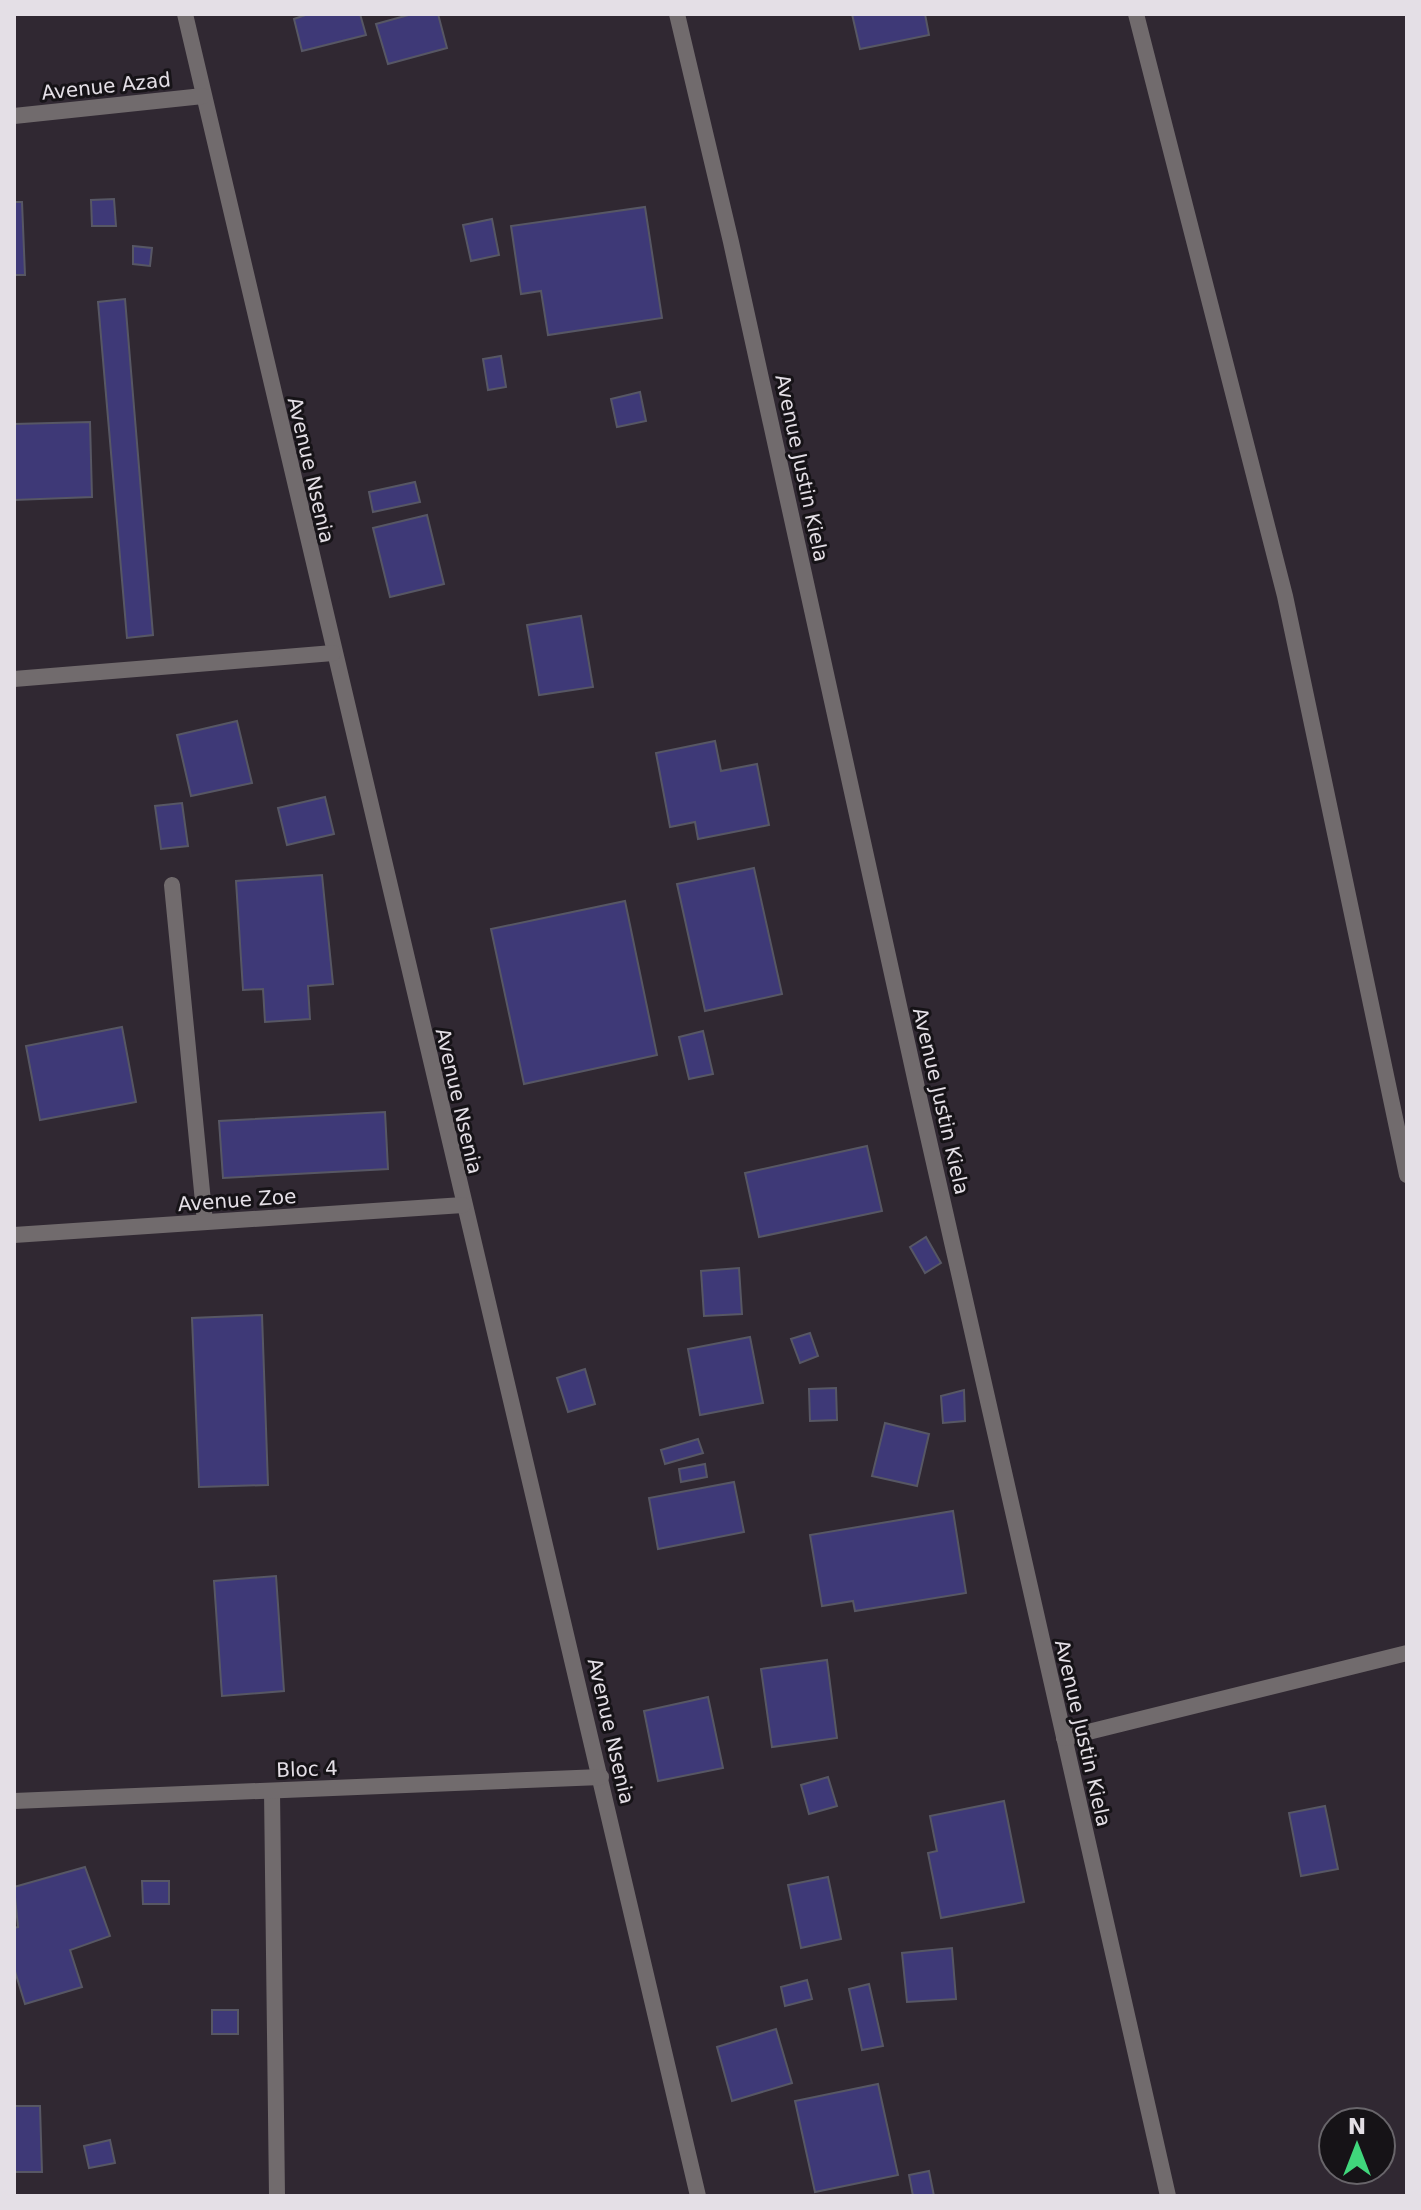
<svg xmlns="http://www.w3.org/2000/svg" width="1421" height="2210" viewBox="0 0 1421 2210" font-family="'DejaVu Sans',sans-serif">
  <rect width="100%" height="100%" fill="#302832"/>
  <g fill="#3e3977" stroke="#575764" stroke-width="2">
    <polygon points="360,14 366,35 302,51 294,19 308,14"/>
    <polygon points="412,14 438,14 447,48 388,64 376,24"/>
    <polygon points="852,14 925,14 929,35 860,49"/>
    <polygon points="114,199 116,226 92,226 91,200"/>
    <polygon points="14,202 22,202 25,275 14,275"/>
    <polygon points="645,207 662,318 548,335 541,291 521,294 511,226"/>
    <polygon points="492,219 499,255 471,261 463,225"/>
    <polygon points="133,246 152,248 150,266 133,264"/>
    <polygon points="125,299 153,635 127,638 98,302"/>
    <polygon points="501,356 506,387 488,390 483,359"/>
    <polygon points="640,392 646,421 617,427 611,399"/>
    <polygon points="90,422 92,497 14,500 14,424"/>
    <polygon points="415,482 420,502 373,512 369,492"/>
    <polygon points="427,515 444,584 390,597 373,528"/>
    <polygon points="581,616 593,687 539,695 527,625"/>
    <polygon points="237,721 252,783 191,796 177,735"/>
    <polygon points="715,741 721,771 757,764 769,825 698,839 695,822 670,827 656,753"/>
    <polygon points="325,797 334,834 287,845 278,808"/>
    <polygon points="182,803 188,846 161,849 155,806"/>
    <polygon points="754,868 782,994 705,1011 677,884"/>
    <polygon points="322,875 333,984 308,986 310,1019 265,1022 263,989 243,990 236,881"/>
    <polygon points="625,901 657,1055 524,1084 491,929"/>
    <polygon points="122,1027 136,1102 40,1120 26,1046"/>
    <polygon points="703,1031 713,1074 689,1079 679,1037"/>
    <polygon points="385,1112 388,1169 223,1178 219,1121"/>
    <polygon points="867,1146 882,1211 759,1237 745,1173"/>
    <polygon points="926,1237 941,1263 925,1273 910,1247"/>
    <polygon points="739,1268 742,1314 704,1316 701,1271"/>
    <polygon points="262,1315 268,1485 199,1487 192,1318"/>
    <polygon points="810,1333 818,1356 800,1363 791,1339"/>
    <polygon points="750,1337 763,1403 700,1415 688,1349"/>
    <polygon points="585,1369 595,1404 568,1412 557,1378"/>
    <polygon points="836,1388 837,1420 810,1421 809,1389"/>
    <polygon points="964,1390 965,1421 943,1423 941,1396"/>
    <polygon points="885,1423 929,1434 917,1486 872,1476"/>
    <polygon points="698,1439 703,1453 665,1464 661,1450"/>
    <polygon points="705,1464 707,1477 681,1482 679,1469"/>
    <polygon points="734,1482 744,1532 658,1549 649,1498"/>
    <polygon points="953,1511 966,1593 855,1611 853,1601 822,1606 810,1535"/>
    <polygon points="276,1576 284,1691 222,1696 214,1581"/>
    <polygon points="827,1660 837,1738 772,1747 761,1669"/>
    <polygon points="708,1697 723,1768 658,1781 644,1711"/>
    <polygon points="828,1777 837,1806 809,1814 801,1785"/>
    <polygon points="1004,1801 1024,1902 941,1918 928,1853 937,1851 930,1816"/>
    <polygon points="1325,1806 1338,1869 1301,1876 1289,1813"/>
    <polygon points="85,1867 110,1936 70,1950 82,1987 25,2004 14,1968 14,1928 18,1927 14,1887"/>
    <polygon points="828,1877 841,1939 801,1948 788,1885"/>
    <polygon points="142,1881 169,1881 169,1904 143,1904"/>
    <polygon points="952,1948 956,1999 907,2002 902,1953"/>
    <polygon points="807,1980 812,1999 785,2006 781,1987"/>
    <polygon points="869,1984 883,2046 862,2050 849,1989"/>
    <rect x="212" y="2010" width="26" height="24"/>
    <polygon points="776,2029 792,2083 732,2101 717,2047"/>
    <polygon points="878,2084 898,2175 815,2192 795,2101"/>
    <polygon points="14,2106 40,2106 42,2172 14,2172"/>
    <polygon points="110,2140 115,2163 89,2168 84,2146"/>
    <polygon points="929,2171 934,2196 913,2196 909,2175"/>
  </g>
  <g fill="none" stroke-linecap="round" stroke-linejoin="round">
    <g stroke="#716b6d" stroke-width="16">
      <polyline points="185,14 698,2196"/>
      <polyline points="677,14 731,242 920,1101 1168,2196"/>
      <polyline points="1136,14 1285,596 1407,1175"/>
      <polyline points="14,116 203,96"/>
      <polyline points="14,679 333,653"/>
      <polyline points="172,885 205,1222"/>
      <polyline points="14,1235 463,1205"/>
      <polyline points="1064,1738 1407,1653"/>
      <polyline points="272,1791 277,2196"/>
      <polyline points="14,1801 601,1777"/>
    </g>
  </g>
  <g text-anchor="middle" stroke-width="6" stroke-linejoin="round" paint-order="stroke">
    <g font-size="20" fill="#e4dfe6" stroke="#161317">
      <text transform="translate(106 86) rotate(-6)" y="7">Avenue Azad</text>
      <text transform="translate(802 468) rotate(78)" y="7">Avenue Justin Kiela</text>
      <text transform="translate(311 470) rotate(77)" y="7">Avenue Nsenia</text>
      <text transform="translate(459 1101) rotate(77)" y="7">Avenue Nsenia</text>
      <text transform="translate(941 1101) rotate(77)" y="7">Avenue Justin Kiela</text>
      <text transform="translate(237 1200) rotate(-4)" y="7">Avenue Zoe</text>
      <text transform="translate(611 1731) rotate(77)" y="7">Avenue Nsenia</text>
      <text transform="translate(1083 1733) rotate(77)" y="7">Avenue Justin Kiela</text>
      <text transform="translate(307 1769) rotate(-2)" y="7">Bloc 4</text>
    </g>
  </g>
  <rect width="1421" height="2210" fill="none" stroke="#e4dfe6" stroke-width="32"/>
  <g transform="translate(1357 2146)"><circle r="38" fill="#161317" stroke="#68656a" stroke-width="2"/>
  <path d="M0-6L14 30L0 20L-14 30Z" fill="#40d77c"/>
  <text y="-12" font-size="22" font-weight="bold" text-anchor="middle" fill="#e4dfe6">N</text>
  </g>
</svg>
